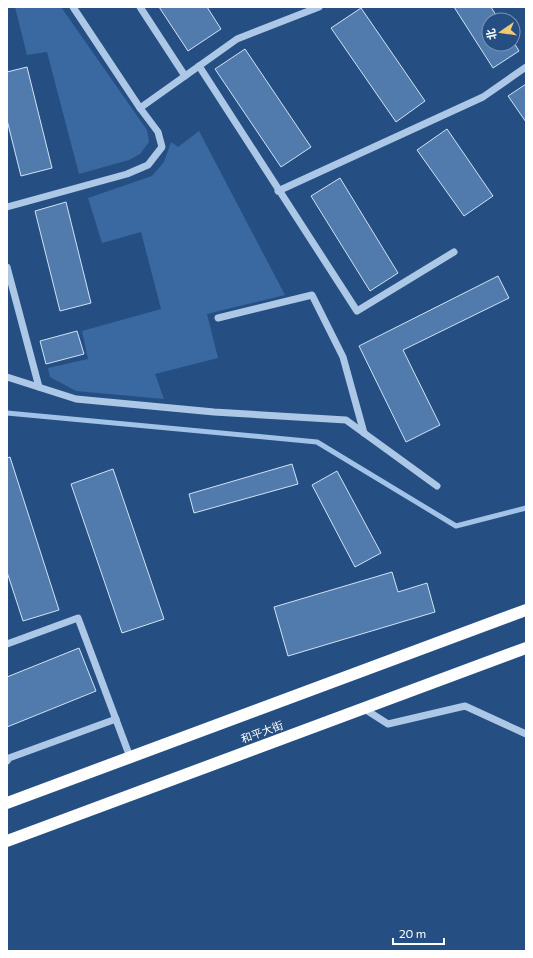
<svg xmlns="http://www.w3.org/2000/svg" width="533" height="958" viewBox="0 0 533 958" font-family="Commissioner,'Noto Sans SC',sans-serif">
  <rect width="100%" height="100%" fill="#254f82"/>
  <g fill="#3a68a0">
    <polygon points="15,7 61,7 147,130 149,142 140,154 129,160 79,174 47,52 27,55"/>
    <polygon points="199,131 285,295 207,314 218,358 155,374 164,399 76,391 50,377 48,368 88,359 82,331 161,309 141,232 102,243 88,198 152,176 164,162 171,142 178,147"/>
  </g>
  <g fill="none" stroke-linecap="round" stroke-linejoin="round">
    <polyline stroke="#a2c3e8" stroke-width="5" points="7,413 317,442 456,526 526,508"/>
  </g>
  <g fill="#517bac" stroke="#d1e2f6">
    <polygon points="159,7 207,7 221,29 188,51"/>
    <polygon points="454,7 491,7 499,20 489,20 489,44 513,44 513,41 519,51 493,68"/>
    <polygon points="361,8 425,101 396,122 331,28"/>
    <polygon points="245,49 311,147 281,167 215,69"/>
    <polygon points="27,67 52,168 21,176 7,120 7,72"/>
    <polygon points="526,84 526,122 508,96"/>
    <polygon points="447,129 493,196 464,216 417,150"/>
    <polygon points="340,178 398,273 370,291 311,196"/>
    <polygon points="66,202 91,303 60,311 35,211"/>
    <polygon points="498,276 509,298 403,350 440,425 406,442 359,346"/>
    <polygon points="77,331 84,354 46,364 40,341"/>
    <polygon points="10,457 59,610 23,621 7,572 7,458"/>
    <polygon points="292,464 298,484 194,513 189,494"/>
    <polygon points="113,469 164,619 122,633 71,484"/>
    <polygon points="337,471 381,553 355,567 312,485"/>
    <polygon points="392,572 398,592 427,583 435,612 288,656 274,607"/>
    <polygon points="79,648 96,691 7,727 7,677"/>
  </g>
  <g fill="none" stroke-linecap="round" stroke-linejoin="round">
    <g stroke="#adc8e7" stroke-width="7">
      <polyline points="73,7 140,108 185,76"/>
      <polyline points="140,7 185,76 237,39 319,7"/>
      <polyline points="199,66 357,311 454,252"/>
      <polyline points="278,191 483,97 526,67"/>
      <polyline points="7,207 127,174 148,165 162,147 158,132 140,108"/>
      <polyline points="7,267 39,387"/>
      <polyline points="218,318 312,295 343,357 364,433"/>
      <polyline points="7,377 76,399 214,412 346,420 437,486"/>
      <polyline points="7,644 78,618 130,757"/>
      <polyline points="363,708 388,724 465,706 526,734"/>
      <polyline points="7,761 9,758 116,719"/>
    </g>
    <g stroke="#fff" stroke-width="12">
      <polyline points="7,803 526,610"/>
      <polyline points="7,841 526,648"/>
    </g>
  </g>
  <g text-anchor="middle" stroke-width="3.5" stroke-linejoin="round" paint-order="stroke">
    <g font-size="11" fill="#fff" stroke="#254f82">
      <text transform="translate(262 732) rotate(-20)" y="4">和平大街</text>
    </g>
  </g>
  <rect width="533" height="958" fill="none" stroke="#ffffff" stroke-width="16"/>
  <g transform="translate(501 32) rotate(257)"><circle r="19" fill="#254f82" stroke="#7c95b4"/>
  <path d="M0-3L7 15L0 10L-7 15Z" fill="#f1cb72"/>
  <text y="-6" font-size="11" font-weight="bold" text-anchor="middle" fill="#ffffff">北</text>
  </g>
  <path d="M393 938v6h51v-6" fill="none" stroke="#ffffff" stroke-width="2"/>
  <text x="399" y="938" font-size="12" fill="#ffffff" stroke="#254f82" stroke-width="3" paint-order="stroke">20 m</text>
</svg>
